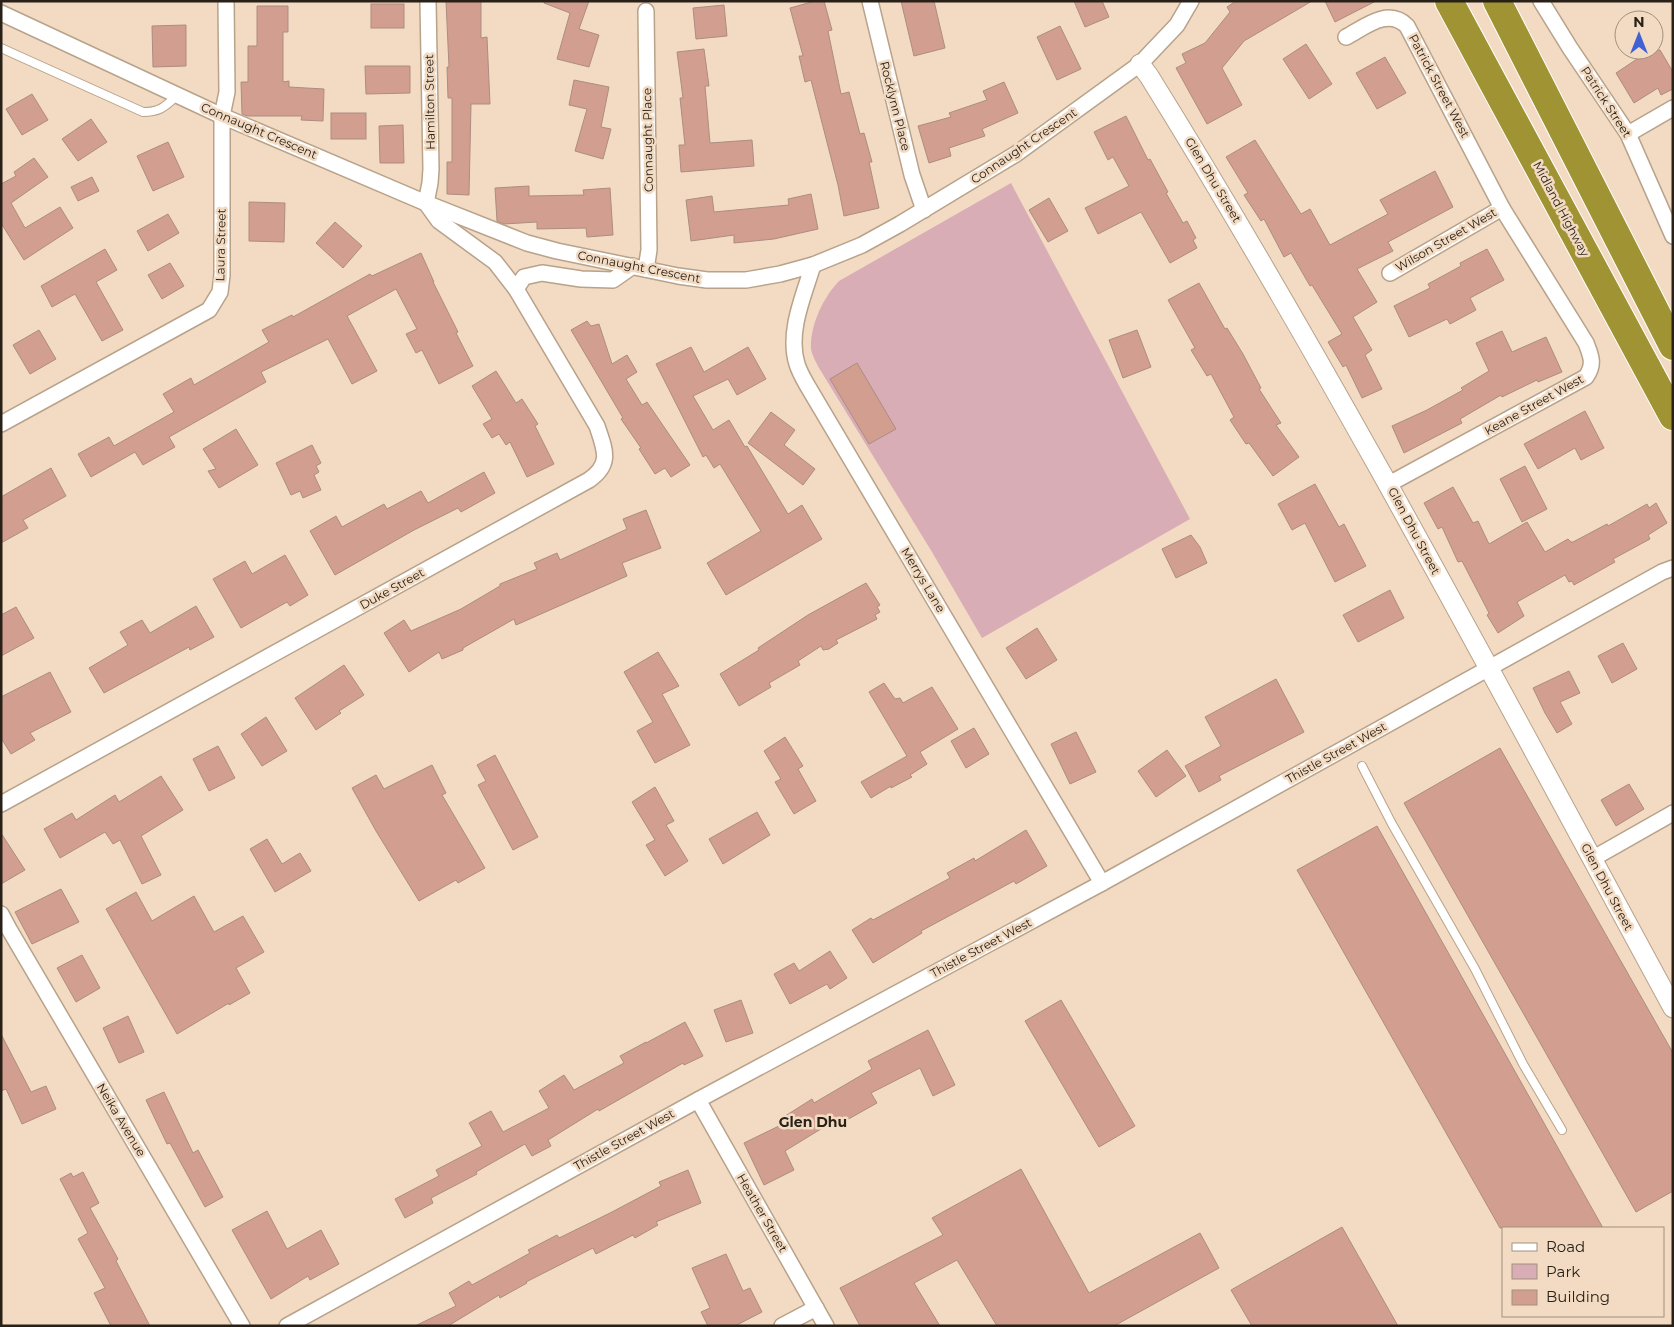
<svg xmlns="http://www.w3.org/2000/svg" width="1674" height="1327" viewBox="0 0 1674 1327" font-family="Montserrat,sans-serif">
  <rect width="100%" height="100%" fill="#f2dbc2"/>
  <path fill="#d8adb5" d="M1011,183L1190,519L982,638L932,552L819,368C816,362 812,355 811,349C810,325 823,298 839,281Z"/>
  <g fill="#d29e8f" stroke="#ad8c82">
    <polygon points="446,1 481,1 481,38 487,37 490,104 471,104 469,195 447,194 447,162 452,162 452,98 448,98 447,67 449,67"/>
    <polygon points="544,1 589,1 579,29 599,35 589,67 557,59 570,13 544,3"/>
    <polygon points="815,1 824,1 832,30 828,31 841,94 849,92 860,134 864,133 872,162 869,162 879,208 844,216 838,185 811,80 805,82 799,56 803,56 790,8"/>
    <polygon points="901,1 934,1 945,48 914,56"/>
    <polygon points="1074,1 1102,1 1109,17 1085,27"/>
    <polygon points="1236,1 1312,1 1244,41 1222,68 1242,105 1207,124 1176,68 1186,63 1182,54 1205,43 1230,12 1227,7"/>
    <polygon points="1325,1 1376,1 1335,22"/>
    <rect x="371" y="4" width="33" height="24"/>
    <polygon points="724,5 727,36 696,39 693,8"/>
    <polygon points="257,6 288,6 288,32 283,32 283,82 289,81 289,87 324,89 323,121 301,120 302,116 247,116 242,114 241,82 248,82 248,46 257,46"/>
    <polygon points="186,25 186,66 153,67 152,26"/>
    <polygon points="1060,26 1081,69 1057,80 1037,37"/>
    <polygon points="1306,44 1332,84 1309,99 1283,59"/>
    <polygon points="704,49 709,86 705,86 710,143 752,140 754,166 681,172 679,145 685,145 680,98 683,98 677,52"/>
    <polygon points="1636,50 1660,50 1673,72 1673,89 1661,95 1658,88 1634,103 1616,73 1640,57"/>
    <polygon points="1385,57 1406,93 1377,109 1356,73"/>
    <polygon points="365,66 410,66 410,93 366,94"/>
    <polygon points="574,80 609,87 601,127 611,129 603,159 575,151 587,109 569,105"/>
    <polygon points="1004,82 1018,113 982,129 985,136 949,148 951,156 929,163 918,126 951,117 949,113 987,100 983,91"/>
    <polygon points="32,94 48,120 22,135 6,109"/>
    <rect x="331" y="113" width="35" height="26"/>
    <polygon points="1126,116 1148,160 1150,159 1168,192 1166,193 1183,223 1187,221 1196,238 1193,240 1197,248 1170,263 1141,212 1098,234 1085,208 1129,186 1113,157 1108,160 1094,132"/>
    <polygon points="91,119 107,142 78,161 62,139"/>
    <polygon points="403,125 404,163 380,163 379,126"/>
    <polygon points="1255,140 1301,214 1310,209 1330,245 1388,214 1380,200 1435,171 1453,207 1388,242 1393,251 1357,269 1377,302 1353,317 1372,350 1365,355 1382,389 1362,398 1346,365 1343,367 1328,342 1342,334 1312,285 1310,286 1291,253 1284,257 1264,219 1261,221 1244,195 1248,193 1226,157"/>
    <polygon points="168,142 184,177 153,191 137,156"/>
    <polygon points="34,158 48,177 11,203 25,228 60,207 73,228 24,260 1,223 1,184 16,176 14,172"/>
    <polygon points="92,177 99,191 78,201 71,187"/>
    <polygon points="529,186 529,196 584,195 583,190 610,188 613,235 587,237 586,228 537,229 537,222 504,224 497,221 495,188"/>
    <polygon points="811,194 818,229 774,239 734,243 734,235 691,241 686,200 712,196 714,212 789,205 788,199"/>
    <polygon points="1049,198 1068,231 1048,242 1029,210"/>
    <polygon points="249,202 285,203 284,242 249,241"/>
    <polygon points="168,214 179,233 148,251 137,231"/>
    <polygon points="335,222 362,246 343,268 316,243"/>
    <polygon points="105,249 117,270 96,282 123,330 102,341 75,294 52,307 41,286"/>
    <polygon points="1487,249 1504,280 1470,298 1476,310 1450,324 1447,319 1409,337 1394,306 1430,288 1428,284 1461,266 1460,263"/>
    <polygon points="421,253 434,282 433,282 458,332 456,333 473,366 439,384 422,350 416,353 406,334 417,329 396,289 347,316 377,371 352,384 328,339 261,372 266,382 169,437 175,447 143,465 135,452 91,477 78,454 109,437 114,446 174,412 163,394 191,378 194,385 269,342 262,330 292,315 293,317 370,274 372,276"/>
    <polygon points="170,263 184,286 162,299 148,275"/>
    <polygon points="1199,283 1225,329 1227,328 1243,354 1261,388 1259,389 1281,423 1276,425 1299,457 1273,476 1249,443 1246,444 1230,420 1234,417 1211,374 1207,376 1191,350 1195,348 1168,300"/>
    <polygon points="587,321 591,326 599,324 612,364 627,355 637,372 626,379 642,405 647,402 690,465 671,477 665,468 655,474 639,449 641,448 621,419 623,418 571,330"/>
    <polygon points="39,330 56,359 30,374 13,345"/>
    <polygon points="1137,330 1151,367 1123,378 1109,340"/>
    <polygon points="1502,331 1512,352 1546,337 1562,372 1538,382 1537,380 1502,397 1501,395 1460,419 1462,423 1404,453 1392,426 1427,410 1463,390 1461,388 1489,371 1476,343"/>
    <polygon points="691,347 704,372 748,347 766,379 737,395 728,379 693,396 713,430 729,420 745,447 747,446 788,514 802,505 822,539 726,595 707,563 761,531 720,464 714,468 706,455 703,457 656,364"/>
    <polygon points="857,363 896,429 869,444 830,379"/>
    <polygon points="496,371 516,403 522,399 538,424 535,426 554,464 527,477 510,442 506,445 499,434 492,438 483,424 492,419 472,386"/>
    <polygon points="1585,411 1604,448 1581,460 1575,448 1538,469 1524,444"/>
    <polygon points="771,412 795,430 784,445 815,469 803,485 748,443"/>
    <polygon points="236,429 258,465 219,488 208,471 216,469 203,449"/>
    <polygon points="312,445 321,463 316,466 319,472 314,475 321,490 303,498 300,491 291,495 276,463"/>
    <polygon points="1525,466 1547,509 1522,522 1500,479"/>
    <polygon points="51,468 66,496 23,520 28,528 1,543 1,497"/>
    <polygon points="484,472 495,493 461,512 458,508 414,530 335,575 310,531 336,516 342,527 384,504 387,509 421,491 428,503"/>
    <polygon points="1315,484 1339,527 1344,524 1366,566 1335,582 1305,523 1292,530 1278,504"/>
    <polygon points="1453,487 1473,523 1478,521 1489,544 1527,522 1545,552 1568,539 1571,542 1573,542 1607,524 1608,526 1647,504 1649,508 1656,503 1667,523 1648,535 1650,539 1613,559 1615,562 1574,585 1572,581 1569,582 1565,575 1517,602 1524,616 1498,633 1487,615 1489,613 1462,561 1458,562 1442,527 1438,529 1424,503"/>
    <polygon points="646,510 661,548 622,563 627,576 516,625 514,619 463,648 463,650 442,659 439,652 409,672 384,633 404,620 411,631 461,609 500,586 500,584 537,569 534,563 557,553 560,560 627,529 623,519"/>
    <polygon points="1191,535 1200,547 1207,563 1176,578 1162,549"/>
    <polygon points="285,555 308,595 290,606 287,602 241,628 213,579 245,561 252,574"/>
    <polygon points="866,583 880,605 877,607 880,612 875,615 877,619 836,640 838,643 829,649 823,650 821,646 798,661 800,665 769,683 771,687 739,706 720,674 759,650 758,648 808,615"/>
    <polygon points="1390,590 1404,618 1358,642 1343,615"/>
    <polygon points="196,606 214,637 190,650 189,647 104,693 89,668 128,645 120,632 142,620 150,633"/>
    <polygon points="16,607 34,638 1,656 1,615"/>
    <polygon points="1037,628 1057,660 1026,679 1006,648"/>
    <polygon points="1623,643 1637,669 1612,683 1598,656"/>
    <polygon points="658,652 679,686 662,694 690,745 655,763 637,731 653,722 624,672"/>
    <polygon points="344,665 364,695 339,711 341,713 316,730 295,698"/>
    <polygon points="1569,671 1580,693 1560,702 1572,724 1557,733 1545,713 1533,688"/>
    <polygon points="50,672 71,712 30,733 35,740 11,754 1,738 1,697"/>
    <polygon points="1276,679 1304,732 1219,776 1221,780 1199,792 1185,766 1221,746 1205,717"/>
    <polygon points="884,683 895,699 900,698 903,703 932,687 958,729 920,752 927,764 910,775 912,777 891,788 891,786 871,798 861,782 907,756 869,692"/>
    <polygon points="266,717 287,751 262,766 241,734"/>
    <polygon points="974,728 989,754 966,768 951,741"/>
    <polygon points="1076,732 1096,772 1070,784 1051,744"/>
    <polygon points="785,737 803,766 798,769 816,801 794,814 775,782 781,779 764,751"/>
    <polygon points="218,746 235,778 209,791 193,759"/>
    <polygon points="1500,748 1673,1053 1673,1191 1636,1212 1404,803"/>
    <polygon points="1167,750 1186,776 1156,797 1138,771"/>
    <polygon points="495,755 538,837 513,850 478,785 486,781 477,765"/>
    <polygon points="432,765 446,793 442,795 485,868 458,883 456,880 419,901 376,831 352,788 376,775 384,789"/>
    <polygon points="161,776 183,810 141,836 161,875 142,884 120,840 113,844 105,832 60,858 44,829 72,813 76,820 115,795 119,802"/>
    <polygon points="1629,784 1644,809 1616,826 1601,800"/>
    <polygon points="655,787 674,821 666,825 688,861 665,876 646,845 655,840 632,802"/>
    <polygon points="757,812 770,835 723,864 709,839"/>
    <polygon points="1377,826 1603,1228 1500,1228 1297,870"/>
    <polygon points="1026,830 1047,866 1016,884 1014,881 921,931 922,933 873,963 852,930 871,918 873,920 950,878 947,873 974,858 975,861"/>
    <polygon points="1,833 25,870 1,884"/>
    <polygon points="267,839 282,864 300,853 311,871 275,892 250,849"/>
    <polygon points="61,889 79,922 32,944 15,912"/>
    <polygon points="136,892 152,921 194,896 214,932 243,916 264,952 236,968 250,993 229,1005 229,1003 177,1034 106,909"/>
    <polygon points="830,951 847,978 830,989 827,984 790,1004 774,974 794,963 799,971"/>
    <polygon points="82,955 100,988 76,1002 57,968"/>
    <polygon points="741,1000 753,1033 726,1042 714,1010"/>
    <polygon points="1061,1000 1135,1126 1099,1147 1025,1021"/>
    <polygon points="128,1016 144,1052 119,1063 103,1028"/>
    <polygon points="685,1022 703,1056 684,1065 683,1063 599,1111 598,1109 548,1140 551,1146 532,1156 525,1144 476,1172 477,1174 431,1198 433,1203 405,1218 395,1199 439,1176 436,1170 482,1146 469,1123 491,1111 503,1132 549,1108 539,1091 564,1075 574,1090 624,1063 620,1056 646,1042 646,1043"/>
    <polygon points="928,1030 955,1085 933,1096 920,1068 871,1093 877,1103 845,1121 842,1116 785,1151 794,1170 764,1185 744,1143 785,1123 782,1118 812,1099 814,1103 872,1069 868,1061"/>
    <polygon points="1,1034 31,1092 46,1086 56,1109 22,1124 6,1089 1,1091"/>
    <polygon points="164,1092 193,1153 198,1150 223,1197 205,1207 170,1143 167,1144 146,1100"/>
    <polygon points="1021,1169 1089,1293 1200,1233 1219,1268 1114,1326 997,1326 957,1260 914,1283 940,1326 860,1326 840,1288 943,1235 932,1218"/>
    <polygon points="688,1170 701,1203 656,1222 658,1225 635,1238 633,1235 596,1254 593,1248 526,1282 527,1283 500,1298 499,1295 448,1326 415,1326 456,1306 449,1293 469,1281 472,1285 530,1253 528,1250 557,1235 559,1238 612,1212 661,1186 659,1182"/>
    <polygon points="83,1172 99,1203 90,1208 118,1259 116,1261 150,1326 111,1326 94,1293 105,1288 78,1239 88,1233 60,1179 71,1173 73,1177"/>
    <polygon points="267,1211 287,1249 321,1230 339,1264 310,1280 308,1276 271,1299 232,1230"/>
    <polygon points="1342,1227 1398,1326 1252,1326 1231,1290"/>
    <polygon points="726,1254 743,1291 750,1288 762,1312 735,1326 708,1326 701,1312 710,1308 692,1268"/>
  </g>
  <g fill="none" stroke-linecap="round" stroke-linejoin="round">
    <defs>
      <g id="service">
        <path d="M1,48L143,112C161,112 165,106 178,95"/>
        <polyline points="1362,766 1392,824 1475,969 1523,1064 1562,1130"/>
      </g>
      <g id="minor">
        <polyline points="870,1 912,175 924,210"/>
        <polyline points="1541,1 1570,48 1628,134 1673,236"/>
        <polyline points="1,13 222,116 426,203 527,243 557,251 678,276 707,280 746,280 780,274 813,265 862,245 900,224 1016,154 1140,64 1177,25 1191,1"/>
        <path d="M1346,37C1365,27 1388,7 1407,26L1502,208L1586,343C1591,356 1595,364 1586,377L1389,484"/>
        <polyline points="1628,134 1673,108"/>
        <path d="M813,265C804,295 787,332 797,364C799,371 803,378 807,385L1102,883"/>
        <polyline points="646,269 649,250 646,11"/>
        <polyline points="1390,273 1502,208"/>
        <polyline points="516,289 524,277 542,273 581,279 613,280 633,266"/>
        <polyline points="1,424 209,310 220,292 222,275 222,116 227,92 226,1"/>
        <path d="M1,804L589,480C612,464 605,450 597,426L516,289L495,262L439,221L426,203L430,183L431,169L428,1"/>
        <polyline points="1592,859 1673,813"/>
        <polyline points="1,914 9,929 242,1326"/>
        <polyline points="698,1100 826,1326"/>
        <polyline points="287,1326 698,1100 1102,883 1662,572 1673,568"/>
        <polyline points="782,1326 816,1308"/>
      </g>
      <path id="tertiary" d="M1140,64L1149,76C1337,379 1503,695 1673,1008"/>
      <g id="motorway">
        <polyline points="1449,1 1673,416"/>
        <polyline points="1497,1 1673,346"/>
      </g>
    </defs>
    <use href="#service" stroke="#b8a28a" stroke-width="10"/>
    <use href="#minor" stroke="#b8a28a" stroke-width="18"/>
    <use href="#tertiary" stroke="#b8a28a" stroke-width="21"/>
    <use href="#motorway" stroke="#fff" stroke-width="30"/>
    <use href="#service" stroke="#fff" stroke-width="8"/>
    <use href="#minor" stroke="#fff" stroke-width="15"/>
    <use href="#tertiary" stroke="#fff" stroke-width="19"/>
    <use href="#motorway" stroke="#9f9333" stroke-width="28"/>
  </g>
  <g text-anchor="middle" stroke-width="5" stroke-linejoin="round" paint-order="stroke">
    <g font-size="12" fill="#292118" stroke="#f2dbc2">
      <text transform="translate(1439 86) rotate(62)" y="4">Patrick Street West</text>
      <text transform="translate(430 102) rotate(-91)" y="4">Hamilton Street</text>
      <text transform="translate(1606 102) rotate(57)" y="4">Patrick Street</text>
      <text transform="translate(895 106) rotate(76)" y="4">Rocklynn Place</text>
      <text transform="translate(259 131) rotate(23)" y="4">Connaught Crescent</text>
      <text transform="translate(648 140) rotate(-91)" y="4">Connaught Place</text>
      <text transform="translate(1024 146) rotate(-34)" y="4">Connaught Crescent</text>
      <text transform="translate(1213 180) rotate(59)" y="4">Glen Dhu Street</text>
      <text transform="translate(1561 209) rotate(62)" y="4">Midland Highway</text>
      <text transform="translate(1446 240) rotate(-30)" y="4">Wilson Street West</text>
      <text transform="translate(221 245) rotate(-89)" y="4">Laura Street</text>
      <text transform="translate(639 267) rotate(11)" y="4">Connaught Crescent</text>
      <text transform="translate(1534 405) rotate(-29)" y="4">Keane Street West</text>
      <text transform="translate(1414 531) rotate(62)" y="4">Glen Dhu Street</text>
      <text transform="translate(923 580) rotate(59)" y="4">Merrys Lane</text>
      <text transform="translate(392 589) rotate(-29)" y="4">Duke Street</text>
      <text transform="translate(1336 753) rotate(-29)" y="4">Thistle Street West</text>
      <text transform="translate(1607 887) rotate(62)" y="4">Glen Dhu Street</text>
      <text transform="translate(981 948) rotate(-28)" y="4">Thistle Street West</text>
      <text transform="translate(121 1120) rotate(59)" y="4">Neika Avenue</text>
      <text transform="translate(624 1140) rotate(-29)" y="4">Thistle Street West</text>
      <text transform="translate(762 1213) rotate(60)" y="4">Heather Street</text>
    </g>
    <g font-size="14" font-weight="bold" fill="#292118" stroke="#f2dbc2">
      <text x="813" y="1127">Glen Dhu</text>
    </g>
  </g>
  <rect width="1674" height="1327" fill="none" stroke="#292118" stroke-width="5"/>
  <rect x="1502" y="1227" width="162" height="90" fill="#f2dbc2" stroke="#a2917e"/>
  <rect x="1512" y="1243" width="25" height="8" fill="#ffffff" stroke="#a2917e"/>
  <text x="1546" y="1252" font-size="15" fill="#292118">Road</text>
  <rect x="1512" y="1264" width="25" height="15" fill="#d8adb5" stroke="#a2917e"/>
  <text x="1546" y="1277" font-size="15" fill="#292118">Park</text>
  <rect x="1512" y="1290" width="25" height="15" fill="#d29e8f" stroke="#a2917e"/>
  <text x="1546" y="1302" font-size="15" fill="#292118">Building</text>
  <g transform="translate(1639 35)"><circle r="24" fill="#f2dbc2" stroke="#a2917e"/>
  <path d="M0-4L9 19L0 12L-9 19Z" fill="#4061d3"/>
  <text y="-8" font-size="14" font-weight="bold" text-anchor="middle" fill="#292118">N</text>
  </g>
</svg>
